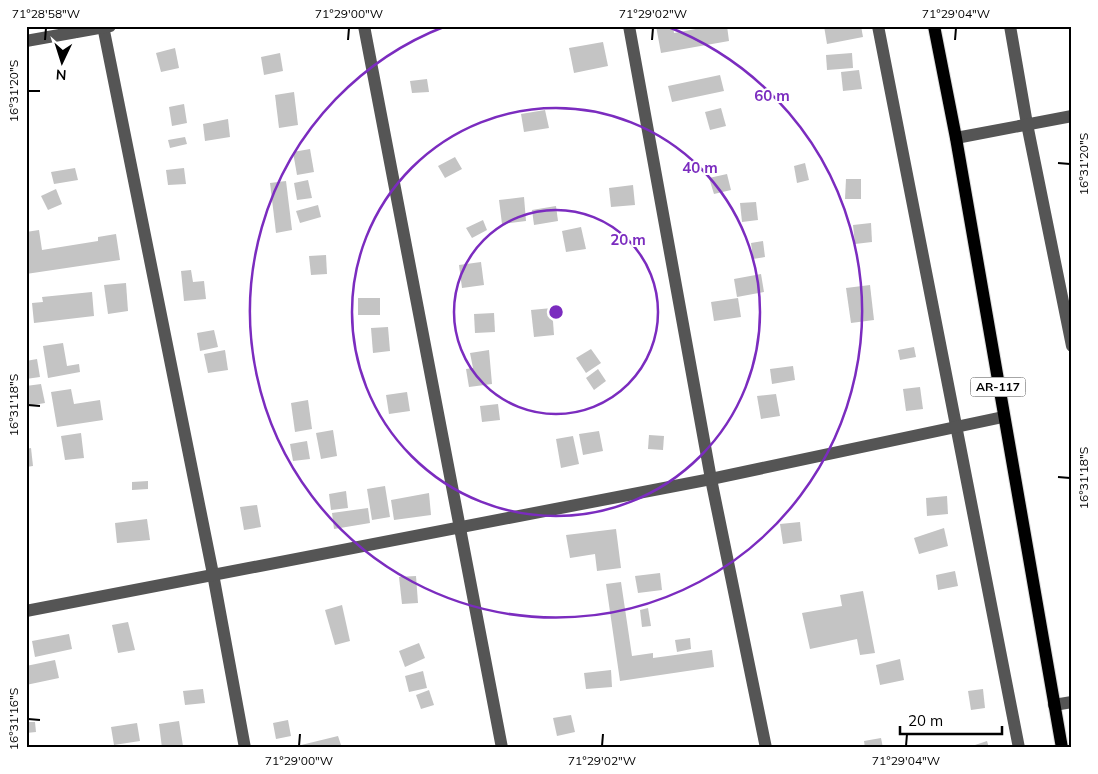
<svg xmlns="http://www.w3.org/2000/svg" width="1098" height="774" viewBox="0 0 1098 774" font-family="Mulish,sans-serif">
  <rect width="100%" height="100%" fill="#fff"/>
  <g fill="#c4c4c4">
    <polygon points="656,26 673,26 674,33 712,26 727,26 729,41 661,53"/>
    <polygon points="824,26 861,26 863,37 827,44"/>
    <polygon points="603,42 608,66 574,73 569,48"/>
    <polygon points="175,48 179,68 161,72 156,53"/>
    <polygon points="280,53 283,71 264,75 261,57"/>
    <polygon points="852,53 853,68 827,70 826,55"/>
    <polygon points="859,70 862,89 843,91 841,72"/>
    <polygon points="720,75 724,91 672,102 668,86"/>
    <polygon points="427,79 429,92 412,93 410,81"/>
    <polygon points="294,92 298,125 279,128 275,95"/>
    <polygon points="184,104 187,123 172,126 169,107"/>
    <polygon points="721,108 726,126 710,130 705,112"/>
    <polygon points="545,110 549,128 524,132 521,114"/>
    <polygon points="228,119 230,137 205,141 203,124"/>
    <polygon points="185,137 187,144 170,148 168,140"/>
    <polygon points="310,149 314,172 297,175 293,152"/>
    <polygon points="455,157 462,169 445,178 438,166"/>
    <polygon points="805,163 809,180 797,183 794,166"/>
    <polygon points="75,168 78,180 54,184 51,172"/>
    <polygon points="184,168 186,184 168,185 166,170"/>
    <polygon points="727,174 731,190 714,194 709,178"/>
    <polygon points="846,179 861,179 861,199 845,199"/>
    <polygon points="308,180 312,198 297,200 294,183"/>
    <polygon points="286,181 292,230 276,233 270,183"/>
    <polygon points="633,185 635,205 611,207 609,188"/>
    <polygon points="56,189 62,204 48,210 41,196"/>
    <polygon points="524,197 526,221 502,224 499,200"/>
    <polygon points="756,202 758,220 742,222 740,203"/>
    <polygon points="318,205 321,217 300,223 296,211"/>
    <polygon points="556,206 558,221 534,225 532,210"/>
    <polygon points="483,220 487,230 472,238 466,228"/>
    <polygon points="871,223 872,242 855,244 853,225"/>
    <polygon points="581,227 586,249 566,252 562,231"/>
    <polygon points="39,230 42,250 98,241 98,237 116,234 120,260 26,274 26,232"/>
    <polygon points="763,241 765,257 753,259 751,243"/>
    <polygon points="326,255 327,274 311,275 309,256"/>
    <polygon points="481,262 484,285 462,288 459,265"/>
    <polygon points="191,270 193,282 204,281 206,299 184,301 181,271"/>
    <polygon points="761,274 764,292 737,297 734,279"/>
    <polygon points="126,283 128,311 108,314 104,285"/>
    <polygon points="870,285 874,320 851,323 846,288"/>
    <polygon points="92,292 94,316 34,323 32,303 43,302 42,297"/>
    <rect x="358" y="298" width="22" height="17"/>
    <polygon points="738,298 741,317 714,321 711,302"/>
    <polygon points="552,308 554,335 534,337 531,310"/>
    <polygon points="494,313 495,332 475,333 474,314"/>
    <polygon points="388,327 390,351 373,353 371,328"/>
    <polygon points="214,330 218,347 200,351 197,333"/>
    <polygon points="63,343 67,366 79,364 80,372 48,378 43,346"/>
    <polygon points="914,347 916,357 900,360 898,350"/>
    <polygon points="591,349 601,363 586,373 576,358"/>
    <polygon points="225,350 228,370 208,373 204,354"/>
    <polygon points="489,350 492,384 469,387 466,369 473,368 470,353"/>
    <polygon points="37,359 40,377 26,379 26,361"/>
    <polygon points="793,366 795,380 772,384 770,369"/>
    <polygon points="598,369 606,381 594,390 586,378"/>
    <polygon points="41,384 45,403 27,406 26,386"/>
    <polygon points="920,387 923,409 906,411 903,389"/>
    <polygon points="71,389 74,404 100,400 103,420 57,427 51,392"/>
    <polygon points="407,392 410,411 389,414 386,395"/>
    <polygon points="776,394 780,416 761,419 757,396"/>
    <polygon points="308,400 312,429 295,432 291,403"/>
    <polygon points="498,404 500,420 482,422 480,406"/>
    <polygon points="333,430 337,456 321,459 316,433"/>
    <polygon points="599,431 603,451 583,455 579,434"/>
    <polygon points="81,433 84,458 65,460 61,436"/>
    <polygon points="649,435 664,436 663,450 648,449"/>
    <polygon points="573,436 579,464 561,468 556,439"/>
    <polygon points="307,441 310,459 293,461 290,444"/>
    <polygon points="31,448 33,466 26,467 26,449"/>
    <polygon points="148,481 148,489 132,490 132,482"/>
    <polygon points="385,486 390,517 372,520 367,489"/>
    <polygon points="346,491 348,508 331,510 329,494"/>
    <polygon points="429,493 431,515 394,520 391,500"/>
    <polygon points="947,496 948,514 927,516 926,498"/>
    <polygon points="257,505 261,527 244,530 240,507"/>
    <polygon points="368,508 370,523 334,529 332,513"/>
    <polygon points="147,519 150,540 117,543 115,523"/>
    <polygon points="800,522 802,541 783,544 780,524"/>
    <polygon points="944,528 948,546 919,554 914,538"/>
    <polygon points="616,529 621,568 597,571 595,554 570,558 566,535"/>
    <polygon points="955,571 958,586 938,590 936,575"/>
    <polygon points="660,573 662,590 638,593 635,576"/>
    <polygon points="416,576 418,603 402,604 399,577"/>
    <polygon points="621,582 632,656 653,653 653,658 712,650 714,667 620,681 606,584"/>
    <polygon points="863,591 875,653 860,655 857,639 810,649 802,613 842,606 840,595"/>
    <polygon points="342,605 350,641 335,645 325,610"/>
    <polygon points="648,608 651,626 642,627 640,610"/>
    <polygon points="128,622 135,650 118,653 112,625"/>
    <polygon points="69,634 72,649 35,657 32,641"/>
    <polygon points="690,638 691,649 677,652 675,640"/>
    <polygon points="419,643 425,658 405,667 399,651"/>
    <polygon points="900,659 904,680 880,685 876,665"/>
    <polygon points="55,660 59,678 26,685 26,666"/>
    <polygon points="611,670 612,687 586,689 584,673"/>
    <polygon points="423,671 427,688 409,692 405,676"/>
    <polygon points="203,689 205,703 185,705 183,691"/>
    <polygon points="983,689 985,708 971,710 968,691"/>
    <polygon points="429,690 434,705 421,709 416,695"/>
    <polygon points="571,715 575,732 557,736 553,718"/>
    <polygon points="288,720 291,736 276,739 273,723"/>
    <polygon points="179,721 183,746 162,748 159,724"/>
    <polygon points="26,722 35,722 36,732 26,733"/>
    <polygon points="137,723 140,741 114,745 111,727"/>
    <polygon points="338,736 342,748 293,748 293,747"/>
    <polygon points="881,738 883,748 865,748 864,741"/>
    <polygon points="987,741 989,748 969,748 969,747"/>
  </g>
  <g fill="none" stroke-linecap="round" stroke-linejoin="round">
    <defs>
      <polyline id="major" points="934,26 956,138 1062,748"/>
    </defs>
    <use href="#major" stroke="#dbdbdb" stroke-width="14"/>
    <g stroke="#555" stroke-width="12">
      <polyline points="103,26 213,574 245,748"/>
      <polyline points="364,26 502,748"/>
      <polyline points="629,26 711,479 766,748"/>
      <polyline points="878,26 1019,748"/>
      <polyline points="1010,26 1027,124 1072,346"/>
      <polyline points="26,41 110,26"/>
      <polyline points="956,138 1072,116"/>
      <polyline points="26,611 711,479 1003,417"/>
      <polyline points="1054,705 1072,702"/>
    </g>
    <use href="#major" stroke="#000" stroke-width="12"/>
  </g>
  <path fill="none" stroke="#000" stroke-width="2" d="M45,40L46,28M348,40L349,28M652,40L653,28M955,40L956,28M28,91H40M1058,163L1070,164M28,405L40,406M1058,477L1070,478M28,719L40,720M299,746L300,734M602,746L603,734M906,746L907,734"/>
  <g fill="none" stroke="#7b2cbf" stroke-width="2.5">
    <circle cx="556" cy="312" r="102"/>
    <circle cx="556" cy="312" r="204"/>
    <path d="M666 26A306 306 0 1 1 446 26"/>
  </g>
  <g text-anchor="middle" stroke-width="4" stroke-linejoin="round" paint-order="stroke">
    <rect fill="#fff" stroke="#4c4c4c" stroke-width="1" x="970.5" y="377.5" width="55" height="19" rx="4"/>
    <g font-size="12" font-weight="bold" fill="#000">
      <text x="998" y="391">AR-117</text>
    </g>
  </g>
  <circle cx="556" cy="312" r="8" fill="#7b2cbf" stroke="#fff" stroke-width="2.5"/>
  <g font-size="15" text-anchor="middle" font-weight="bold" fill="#7b2cbf" stroke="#fff" stroke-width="4" stroke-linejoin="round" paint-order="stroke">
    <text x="772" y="101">60 m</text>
    <text x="700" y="173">40 m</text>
    <text x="628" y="245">20 m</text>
  </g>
  <rect width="1098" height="774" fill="none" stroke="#ffffff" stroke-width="55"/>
  <g transform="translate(62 62) rotate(184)" stroke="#ffffff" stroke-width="4" paint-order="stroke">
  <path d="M0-4L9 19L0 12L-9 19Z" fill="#000000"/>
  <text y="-8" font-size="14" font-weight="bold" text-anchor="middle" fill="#000000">N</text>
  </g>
  <path d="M900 726v8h102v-8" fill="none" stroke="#000000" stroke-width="2.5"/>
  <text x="908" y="726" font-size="15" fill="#000000" stroke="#ffffff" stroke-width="4" paint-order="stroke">20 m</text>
  <rect x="28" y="28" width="1042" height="718" fill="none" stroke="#000" stroke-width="2"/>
  <g font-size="12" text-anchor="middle" fill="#000">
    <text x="46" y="18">71°28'58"W</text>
    <text x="349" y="18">71°29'00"W</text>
    <text x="653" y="18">71°29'02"W</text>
    <text x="956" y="18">71°29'04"W</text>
    <text transform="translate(14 91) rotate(-90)" y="4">16°31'20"S</text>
    <text transform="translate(1084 164) rotate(-90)" y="4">16°31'20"S</text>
    <text transform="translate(14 405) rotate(-90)" y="4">16°31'18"S</text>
    <text transform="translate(1084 478) rotate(-90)" y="4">16°31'18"S</text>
    <text transform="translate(14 719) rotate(-90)" y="4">16°31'16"S</text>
    <text x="299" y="765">71°29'00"W</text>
    <text x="602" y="765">71°29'02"W</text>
    <text x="906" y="765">71°29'04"W</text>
  </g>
</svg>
